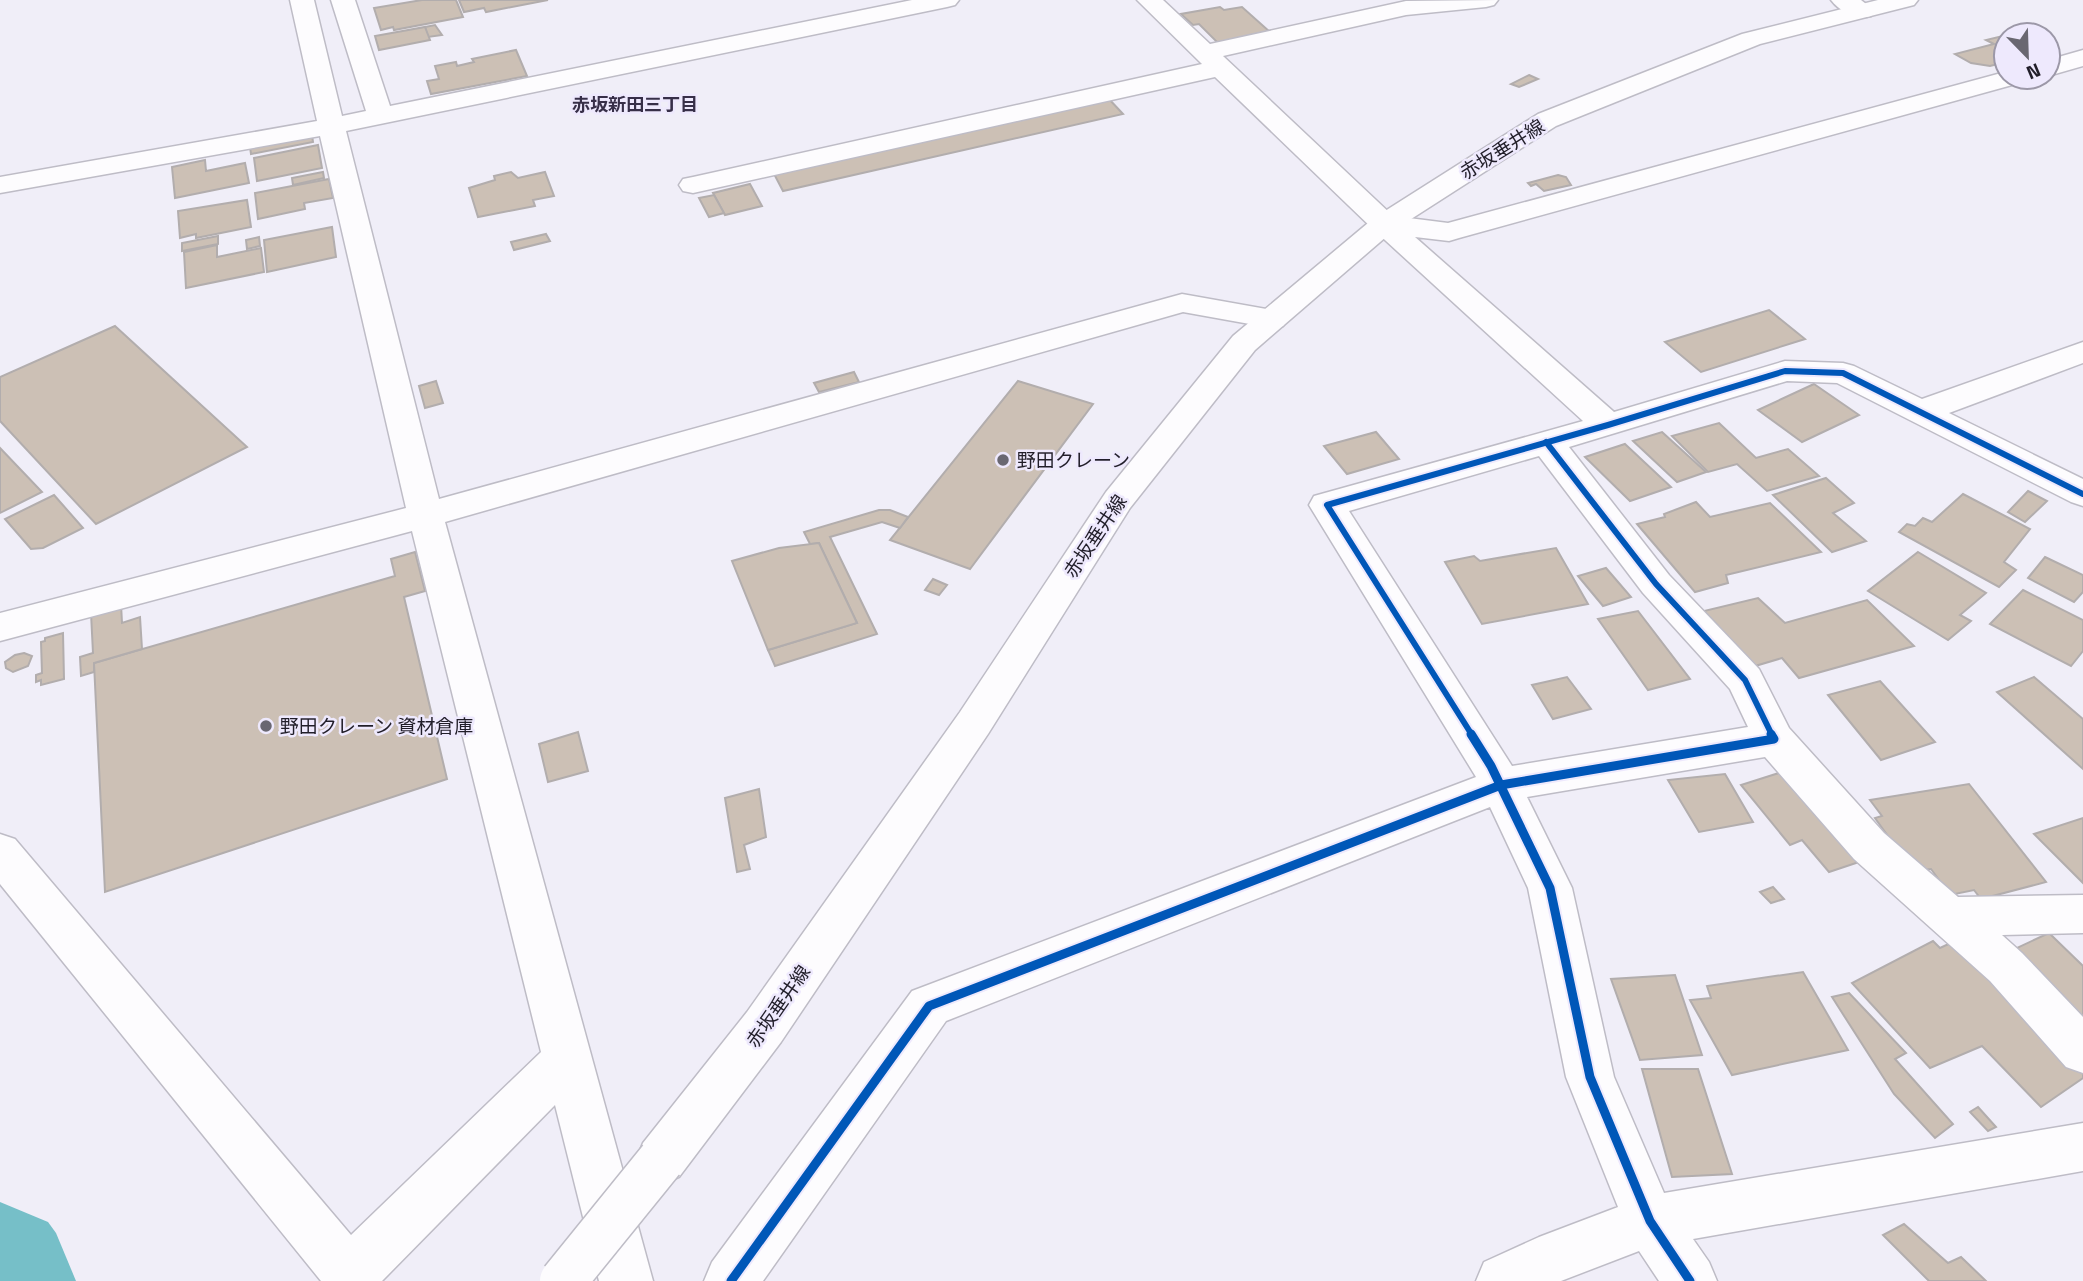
<svg xmlns="http://www.w3.org/2000/svg" width="2083" height="1281" viewBox="0 0 2083 1281" font-family="'Titillium Web','Noto Sans JP',sans-serif">
  <rect width="100%" height="100%" fill="#f0eef8"/>
  <g fill="none" stroke-linecap="round" stroke-linejoin="round">
    <polygon fill="#76bfc8" fill-rule="evenodd" points="0,1202 48,1222 56,1233 76,1281 0,1281"/>
  </g>
  <g fill="#ccc0b5" stroke="#b2adad" stroke-width="2">
    <polygon points="422,0 456,0 463,17 394,30 393,27 381,30 374,8"/>
    <polygon points="459,0 548,0 486,12 484,8 464,12"/>
    <polygon points="1220,7 1224,10 1242,7 1270,32 1218,43 1199,24 1193,25 1181,14"/>
    <polygon points="435,25 442,35 428,37 425,27"/>
    <polygon points="425,27 430,40 379,50 375,36"/>
    <polygon points="2011,34 2013,35 2006,35 2006,62 1990,66 1971,63 1955,54 1994,44 1986,40"/>
    <polygon points="516,50 527,76 431,94 427,81 439,79 435,66 456,62 457,66 474,62 472,59"/>
    <polygon points="1529,75 1538,79 1519,87 1511,84"/>
    <polygon points="1108,98 1123,114 783,191 773,172"/>
    <polygon points="312,135 313,142 251,154 250,147"/>
    <polygon points="318,145 322,168 257,181 254,158"/>
    <polygon points="205,160 206,171 245,163 249,183 175,198 172,167"/>
    <polygon points="323,172 324,178 293,185 292,178"/>
    <polygon points="511,172 518,178 545,172 554,196 533,200 535,206 478,217 469,188 495,180 494,176"/>
    <polygon points="1558,175 1566,177 1571,185 1544,191 1536,184 1531,186 1528,183"/>
    <polygon points="329,179 333,198 304,203 305,209 258,219 255,193"/>
    <polygon points="750,184 762,206 725,215 713,193"/>
    <polygon points="714,195 724,213 709,217 699,198"/>
    <polygon points="247,200 251,227 196,238 196,234 180,238 178,211"/>
    <polygon points="332,227 336,257 267,272 264,240"/>
    <polygon points="546,234 550,241 514,250 511,242"/>
    <polygon points="218,236 218,244 182,251 182,243"/>
    <polygon points="259,237 260,246 247,249 246,240"/>
    <polygon points="217,245 217,257 261,248 264,272 186,288 184,252"/>
    <polygon points="1769,310 1805,339 1701,372 1665,342"/>
    <polygon points="115,326 247,447 96,524 0,421 0,377"/>
    <polygon points="854,372 859,382 819,392 814,383"/>
    <polygon points="436,381 443,403 425,408 419,386"/>
    <polygon points="1018,381 1093,404 970,569 890,540"/>
    <polygon points="1814,384 1859,415 1802,442 1758,410"/>
    <polygon points="1719,423 1756,458 1788,449 1819,476 1767,491 1737,464 1708,472 1672,436"/>
    <polygon points="1376,432 1399,459 1347,474 1324,446"/>
    <polygon points="1662,432 1706,472 1677,482 1633,441"/>
    <polygon points="1625,444 1671,487 1630,501 1585,457"/>
    <polygon points="0,448 42,492 0,513"/>
    <polygon points="1826,478 1854,503 1833,513 1866,541 1832,552 1773,495"/>
    <polygon points="2028,491 2047,501 2025,522 2008,512"/>
    <polygon points="1963,494 2030,529 2004,562 2016,570 1999,587 1899,532 1907,524 1915,526 1923,518 1932,522"/>
    <polygon points="54,495 83,528 43,548 31,549 5,519"/>
    <polygon points="1696,502 1710,517 1770,503 1821,552 1726,575 1728,583 1695,592 1637,524 1665,517 1664,514"/>
    <polygon points="879,510 890,510 908,517 900,528 882,522 830,537 877,634 775,666 768,650 857,623 819,543 810,544 804,532"/>
    <polygon points="819,543 857,623 768,650 732,561 779,548"/>
    <polygon points="1556,548 1588,604 1482,624 1445,562 1474,556 1480,561"/>
    <polygon points="415,552 425,591 404,597 447,779 105,892 94,663 395,576 391,559"/>
    <polygon points="1918,552 1986,593 1960,615 1971,621 1948,640 1868,591"/>
    <polygon points="2045,557 2083,575 2083,592 2074,602 2028,578"/>
    <polygon points="1606,568 1631,597 1603,606 1578,576"/>
    <polygon points="933,579 947,585 939,595 925,590"/>
    <polygon points="2023,590 2083,620 2083,651 2071,666 1990,624"/>
    <polygon points="1758,598 1785,623 1867,600 1914,646 1799,678 1782,658 1755,666 1704,611"/>
    <polygon points="121,604 122,623 140,617 142,649 94,663 94,672 81,676 80,657 93,653 91,613"/>
    <polygon points="1638,611 1690,679 1648,690 1598,619"/>
    <polygon points="63,633 64,679 41,685 41,680 36,682 36,675 42,673 41,642 45,641 45,638"/>
    <polygon points="24,653 32,656 28,666 13,672 6,668 5,662 15,655"/>
    <polygon points="1567,677 1591,709 1553,719 1532,685"/>
    <polygon points="2034,677 2083,719 2083,769 1997,692"/>
    <polygon points="1880,681 1935,742 1881,760 1828,695"/>
    <polygon points="578,732 588,771 548,782 539,744"/>
    <polygon points="1785,771 1862,861 1829,872 1802,840 1790,845 1741,785"/>
    <polygon points="1725,774 1753,822 1699,832 1668,780"/>
    <polygon points="1969,784 2046,882 1981,899 1974,890 1950,895 1931,869 1913,871 1875,818 1882,816 1870,800"/>
    <polygon points="759,789 766,837 744,845 750,869 737,872 725,798"/>
    <polygon points="2083,818 2083,883 2034,834"/>
    <polygon points="1773,887 1784,899 1771,903 1760,892"/>
    <polygon points="2049,933 2083,966 2083,1033 2004,954"/>
    <polygon points="1933,941 1940,948 1955,941 2083,1074 2083,1078 2041,1107 1982,1046 1930,1068 1852,983"/>
    <polygon points="1803,972 1848,1050 1732,1075 1690,1000 1711,998 1707,986"/>
    <polygon points="1675,975 1702,1055 1640,1060 1611,979"/>
    <polygon points="1849,993 1906,1053 1895,1059 1953,1124 1935,1138 1894,1094 1832,997"/>
    <polygon points="1642,1069 1698,1069 1732,1174 1672,1177"/>
    <polygon points="1978,1107 1996,1127 1988,1131 1970,1112"/>
    <polygon points="1904,1224 1948,1263 1961,1257 1986,1281 1929,1281 1883,1235"/>
  </g>
  <g fill="none" stroke-linecap="round" stroke-linejoin="round">
    <defs>
      <g id="minor">
        <polygon points="290,0 314,0 342,116 366,111 331,0 355,0 390,106 912,0 959,0 955,5 947,7 346,131 439,499 1182,294 1272,310 1283,312 1288,319 1283,326 1272,328 1183,312 445,522 653,1281 599,1281 555,1105 382,1281 321,1281 0,884 0,834 15,839 351,1235 541,1052 412,531 0,641 0,613 406,508 320,136 0,193 0,177 317,121"/>
        <path d="M1137,0H1163L1210,44L1406,1L1498,0L1494,5L1486,7L1406,15L1223,56L1393,216L1448,223L2005,72L2006,77H2027L2023,82L1459,238L1449,241L1415,237L1614,412L1785,361L1843,363L1854,366L1922,399L2083,342V363L1949,413L2083,479V506L2071,502L1837,383L1787,381L1569,447L1669,575L1759,669L1789,728L1884,833L1958,897L2083,895V933L2002,935L2022,953L2083,1017V1073L2066,1067L1990,981L1854,859L1765,757L1527,797L1572,888L1614,1077L1664,1193L2083,1123V1171L1693,1239L1709,1262L1717,1281H1659L1639,1251L1561,1281H1476L1484,1262L1539,1237L1618,1207L1566,1077L1528,888L1490,807L946,1021L763,1281H704L712,1262L912,991L1476,777L1309,505L1314,496L1583,421L1374,230L1215,77L693,193L683,191L679,185L683,179L693,177L1202,64ZM1539,456L1643,593L1730,689L1748,727L1512,766L1349,511Z"/>
        <path d="M1831,0H1861L1875,11L1871,16C1857,20 1840,12 1831,0Z"/>
        <polygon points="2083,50 2083,66 2048,76 2048,60"/>
      </g>
      <polygon id="major" points="1878,0 1918,0 1914,5 1760,44 1556,126 1394,230 1255,350 1130,508 988,734 781,1042 679,1177 661,1185 643,1177 636,1160 643,1143 747,1012 960,712 1106,492 1233,336 1374,218 1538,114 1742,34"/>
    </defs>
    <use href="#minor" stroke="#bebcc6" stroke-width="3"/>
    <use href="#major" stroke="#bebcc6" stroke-width="3"/>
    <use href="#minor" fill="#fdfcfe" fill-rule="evenodd"/>
    <use href="#major" fill="#fdfcfe" fill-rule="evenodd"/>
    <defs>
      <polyline id="major-bridge" points="563,1281 661,1160"/>
    </defs>
    <use href="#major-bridge" stroke="#bebcc6" stroke-width="49" stroke-linecap="butt"/>
    <use href="#major-bridge" stroke="#fdfcfe" stroke-width="46"/>
    <defs>
      <g id="cycleway-far1">
        <polyline points="1546,442 1656,584 1745,680 1772,735"/>
        <polyline points="1472,735 1327,505 1608,425 1785,371 1843,373 2083,494"/>
      </g>
      <g id="cycleway">
        <polyline points="1471,734 1491,766 1550,888 1590,1077 1650,1221 1690,1281"/>
        <polyline points="731,1281 929,1006 1501,785 1774,739 1771,734"/>
      </g>
    </defs>
    <use href="#cycleway-far1" stroke="#eee9fd" stroke-width="10"/>
    <use href="#cycleway" stroke="#eee9fd" stroke-width="13"/>
    <use href="#cycleway-far1" stroke="#0057b8" stroke-width="6"/>
    <use href="#cycleway" stroke="#0057b8" stroke-width="9"/>
  </g>
  <g fill="#696771" stroke="#eee9fd" stroke-width="2.5">
    <circle cx="1003" cy="460" r="7"/>
    <circle cx="266" cy="726" r="7"/>
  </g>
  <g text-anchor="middle" stroke-width="5" stroke-linejoin="round" paint-order="stroke">
    <g font-size="18" font-weight="bold" fill="#372f48" stroke="#eee9fd">
      <text x="635" y="111">赤坂新田三丁目</text>
    </g>
    <g font-size="19" fill="#211e29" stroke="#eee9fd">
      <text transform="translate(1502 149) rotate(-32)" y="7">赤坂垂井線</text>
      <text transform="translate(1095 536) rotate(-56)" y="7">赤坂垂井線</text>
      <text transform="translate(778 1006) rotate(-55)" y="7">赤坂垂井線</text>
    </g>
    <g font-size="19" fill="#211e29" stroke="#eee9fd" text-anchor="start">
      <text x="1017" y="467">野田クレーン</text>
      <text x="280" y="733">野田クレーン 資材倉庫</text>
    </g>
  </g>
  <g transform="translate(2027 56) rotate(157)"><circle r="33" fill="#eee9fd" stroke="#9c98a8" stroke-width="2"/>
  <path d="M0-5L12 26L0 18L-12 26Z" fill="#696771"/>
  <text y="-10" font-size="19" font-weight="bold" text-anchor="middle" fill="#211e29">N</text>
  </g>
</svg>
